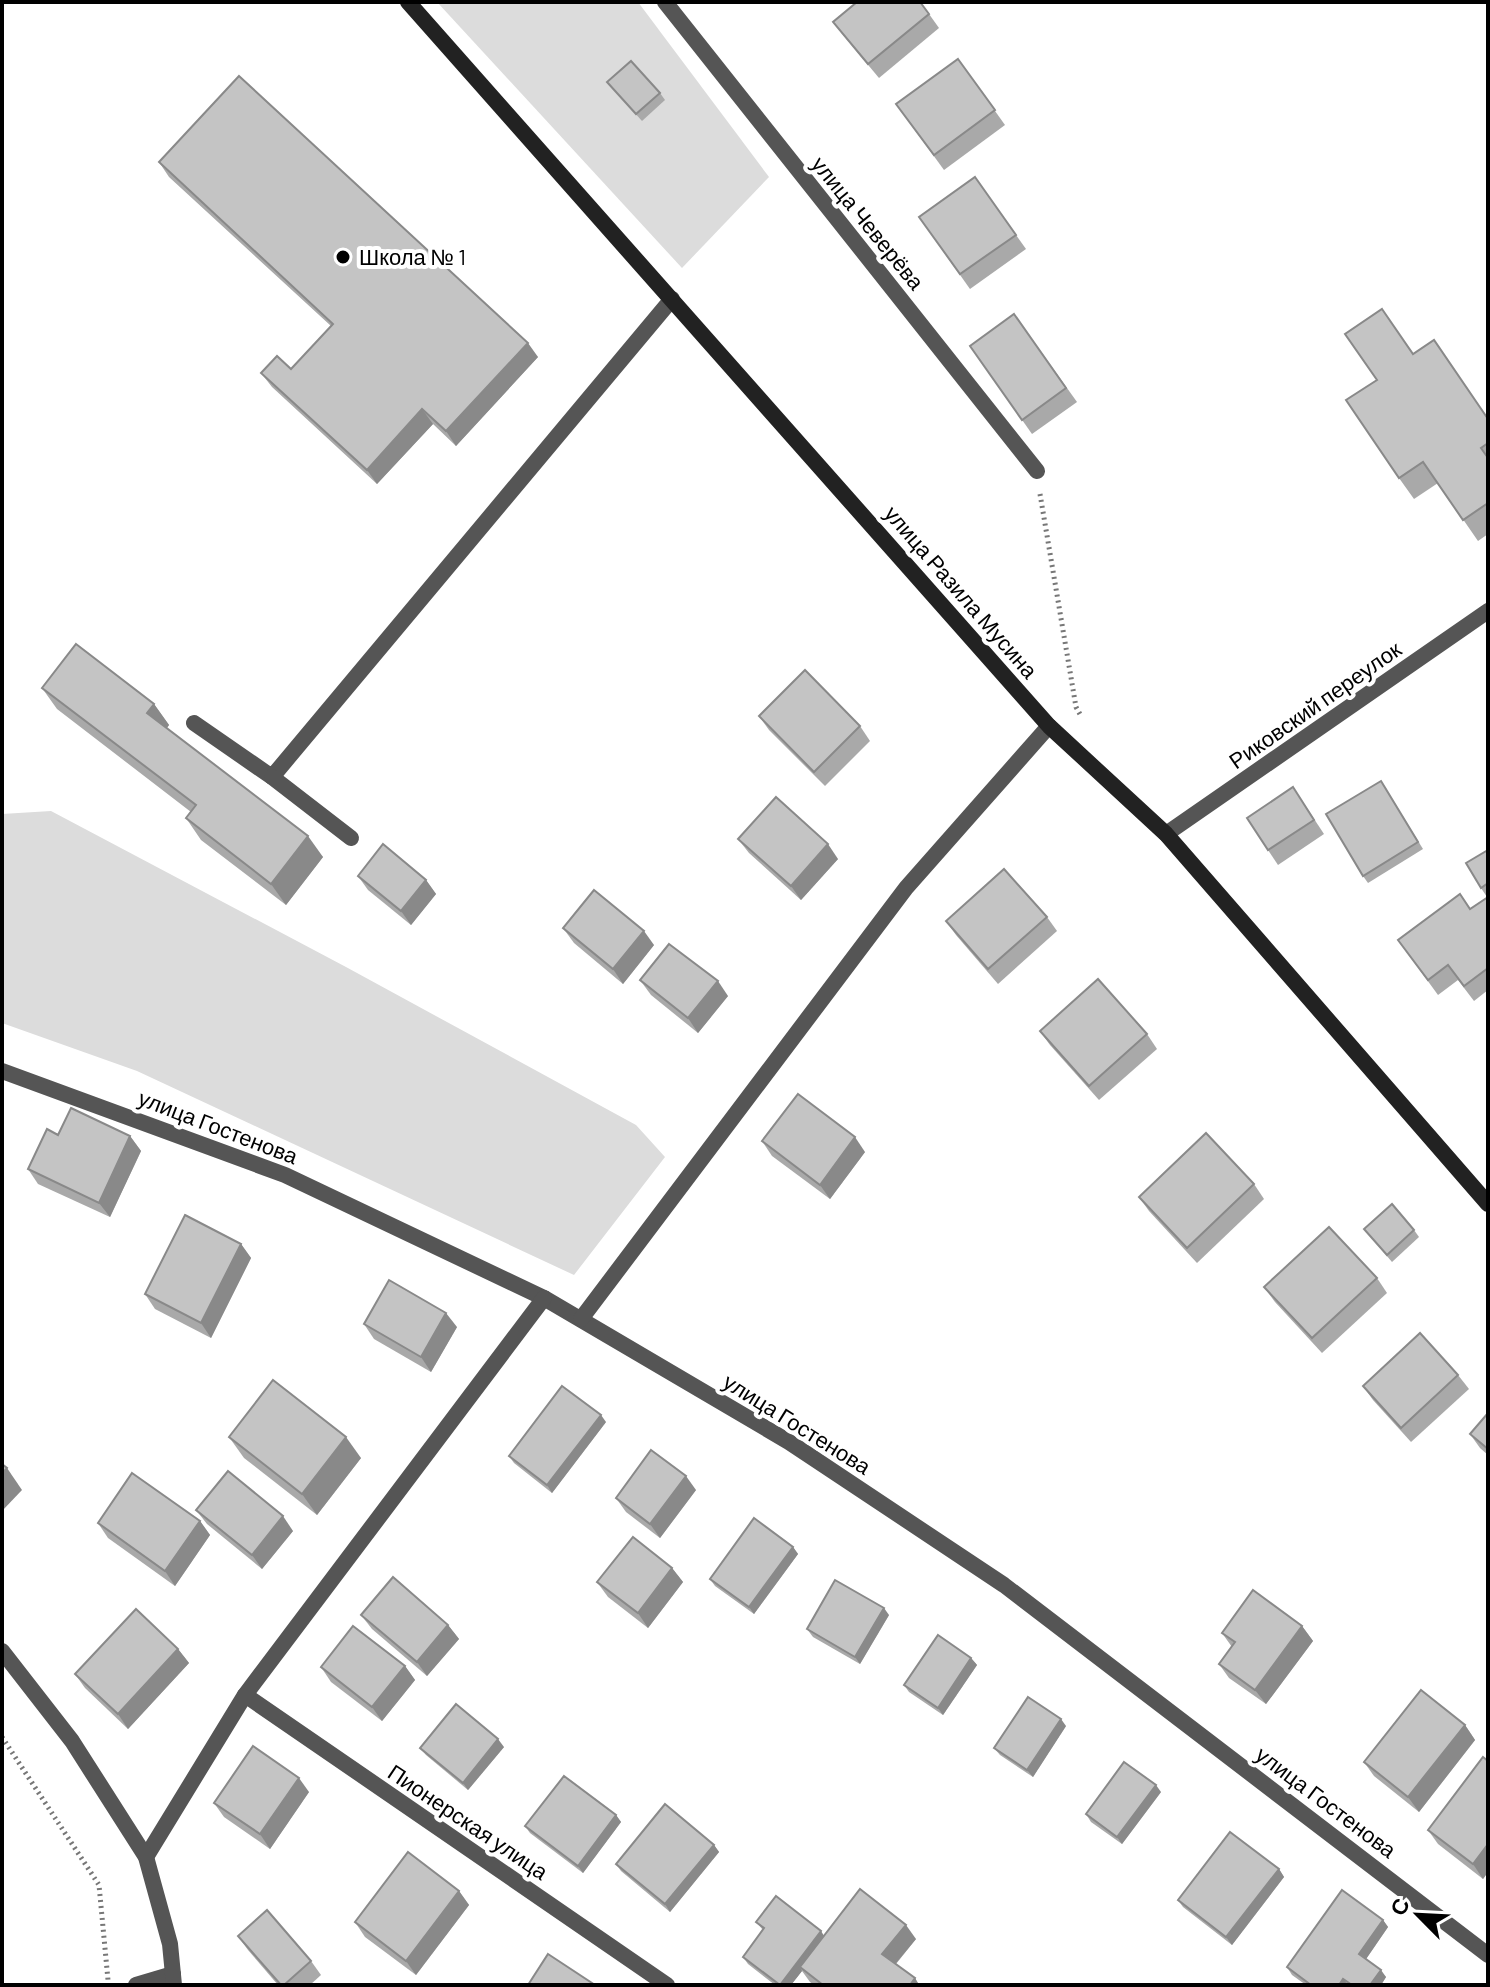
<svg xmlns="http://www.w3.org/2000/svg" width="1490" height="1987" viewBox="0 0 1490 1987" font-family="Barlow,sans-serif">
  <rect width="100%" height="100%" fill="#fff"/>
  <g fill="#dcdcdc">
    <polygon points="437,2 638,2 769,177 682,268"/>
    <polygon points="51,811 346,967 636,1125 665,1157 574,1275 137,1071 2,1023 2,814"/>
  </g>
  <g fill="none" stroke-linecap="round" stroke-linejoin="round">
    <g stroke="#777" stroke-width="5" stroke-dasharray="2 4" stroke-linecap="butt">
      <polyline points="1040,494 1076,707 1081,716"/>
      <polyline points="2,1737 99,1885 108,1980"/>
    </g>
    <g stroke="#555" stroke-width="16">
      <polyline points="194,723 272,777 672,299"/>
      <polyline points="272,777 351,838"/>
      <polyline points="136,1985 173,1974"/>
    </g>
    <g stroke="#555" stroke-width="16">
      <polyline points="665,2 1037,471"/>
      <polyline points="1166,834 1488,611"/>
      <polyline points="2,1071 285,1175 544,1298 789,1442 1004,1585 1488,1955"/>
      <polyline points="581,1319 906,888 1049,726"/>
      <polyline points="245,1695 667,1985"/>
      <polyline points="146,1857 245,1695 544,1298"/>
    </g>
    <polyline stroke="#555" stroke-width="16" points="2,1651 72,1741 146,1857 170,1944 174,1985"/>
    <polyline stroke="#222" stroke-width="16" points="408,2 1049,726 1166,834 1488,1204"/>
  </g>
  <g fill="#a9a9a9">
    <polygon points="929,14 939,28 879,78 844,36 833,22"/>
    <polygon points="958,59 1005,125 944,170 896,104"/>
    <polygon points="607,82 660,93 665,100 642,121"/>
    <polygon points="159,162 538,357 456,446 433,424 377,484 272,387 261,373 291,369 331,326 169,177"/>
    <polygon points="975,177 1026,249 970,289 919,217"/>
    <polygon points="1014,314 1077,402 1032,434 970,346"/>
    <polygon points="1413,354 1488,419 1488,534 1478,541 1438,483 1414,499 1399,478"/>
    <polygon points="42,688 154,704 169,725 167,728 323,857 286,905 201,840 186,818 191,812 57,709"/>
    <polygon points="759,716 860,726 870,741 825,786 769,730"/>
    <polygon points="1381,781 1423,849 1368,883 1363,876"/>
    <polygon points="1293,787 1324,834 1278,865 1268,850"/>
    <polygon points="738,839 838,859 801,900 749,853"/>
    <polygon points="1488,850 1488,990 1474,1001 1458,980 1438,995 1398,940 1470,909 1487,897 1481,888"/>
    <polygon points="358,876 426,880 436,894 411,925 368,890"/>
    <polygon points="1047,917 1057,931 998,984 956,935 946,921"/>
    <polygon points="563,928 654,945 623,984 574,943"/>
    <polygon points="640,980 728,996 698,1033 651,995"/>
    <polygon points="1040,1031 1147,1034 1157,1049 1099,1100 1050,1045"/>
    <polygon points="58,1135 130,1136 141,1151 110,1217 38,1184 28,1169"/>
    <polygon points="762,1141 865,1152 830,1199 772,1156"/>
    <polygon points="1254,1184 1264,1199 1197,1263 1149,1211 1139,1197"/>
    <polygon points="1364,1229 1414,1230 1419,1237 1392,1262"/>
    <polygon points="241,1244 251,1258 211,1338 155,1309 145,1294"/>
    <polygon points="1377,1278 1387,1293 1322,1353 1275,1302 1264,1287"/>
    <polygon points="364,1324 457,1327 431,1372 374,1339"/>
    <polygon points="1458,1375 1469,1389 1411,1442 1373,1400 1363,1386"/>
    <polygon points="1488,1413 1488,1455 1480,1448 1470,1434"/>
    <polygon points="606,1422 552,1493 514,1463 509,1456"/>
    <polygon points="229,1437 361,1458 317,1515 244,1458"/>
    <polygon points="696,1490 660,1538 626,1512 616,1498"/>
    <polygon points="196,1510 293,1531 262,1569 207,1524"/>
    <polygon points="200,1521 210,1535 175,1586 108,1538 98,1523"/>
    <polygon points="793,1547 798,1554 754,1614 715,1586 710,1579"/>
    <polygon points="672,1568 683,1582 648,1628 608,1597 597,1582"/>
    <polygon points="361,1615 448,1625 459,1639 427,1676 372,1629"/>
    <polygon points="889,1615 860,1664 813,1637 807,1629"/>
    <polygon points="1302,1626 1313,1641 1266,1704 1229,1678 1219,1664 1232,1647 1222,1633"/>
    <polygon points="178,1649 189,1663 128,1729 85,1688 75,1674"/>
    <polygon points="971,1658 977,1665 943,1715 909,1692 904,1685"/>
    <polygon points="405,1666 415,1680 382,1721 331,1682 321,1667"/>
    <polygon points="1465,1725 1475,1740 1419,1812 1374,1776 1364,1762"/>
    <polygon points="1066,1726 1033,1777 1000,1755 994,1748"/>
    <polygon points="504,1747 468,1790 426,1755 420,1748"/>
    <polygon points="1488,1761 1488,1872 1483,1879 1438,1844 1428,1830"/>
    <polygon points="309,1792 270,1849 224,1817 214,1803"/>
    <polygon points="1161,1792 1122,1844 1091,1822 1086,1814"/>
    <polygon points="616,1815 621,1822 583,1873 530,1833 525,1826"/>
    <polygon points="714,1845 719,1852 670,1912 621,1871 616,1864"/>
    <polygon points="1279,1869 1284,1877 1232,1945 1183,1907 1178,1900"/>
    <polygon points="459,1891 469,1905 416,1975 365,1937 355,1922"/>
    <polygon points="1383,1920 1388,1927 1366,1959 1386,1977 1381,1985 1306,1985 1292,1975 1287,1967"/>
    <polygon points="756,1922 824,1936 916,1939 896,1964 915,1978 919,1985 814,1985 810,1982 802,1971 791,1985 775,1985 748,1964 743,1957 763,1930"/>
    <polygon points="238,1936 311,1961 321,1975 310,1985 278,1985 248,1950"/>
  </g>
  <g fill="#898989">
    <polygon points="528,343 538,357 456,446 446,431"/>
    <polygon points="422,409 433,424 377,484 367,470"/>
    <polygon points="154,704 169,725 162,734 147,713"/>
    <polygon points="308,836 323,857 286,905 271,884"/>
    <polygon points="828,844 838,859 801,900 791,886"/>
    <polygon points="426,880 436,894 411,925 401,911"/>
    <polygon points="644,931 654,945 623,984 613,969"/>
    <polygon points="718,981 728,996 698,1033 688,1018"/>
    <polygon points="130,1136 141,1151 110,1217 99,1203"/>
    <polygon points="855,1137 865,1152 830,1199 820,1185"/>
    <polygon points="241,1244 251,1258 211,1338 201,1323"/>
    <polygon points="446,1313 457,1327 431,1372 421,1357"/>
    <polygon points="601,1415 606,1422 552,1493 547,1485"/>
    <polygon points="346,1437 361,1458 317,1515 302,1494"/>
    <polygon points="7,1468 22,1490 2,1511 2,1474"/>
    <polygon points="686,1476 696,1490 660,1538 650,1524"/>
    <polygon points="283,1516 293,1531 262,1569 252,1555"/>
    <polygon points="200,1521 210,1535 175,1586 165,1571"/>
    <polygon points="793,1547 798,1554 754,1614 749,1607"/>
    <polygon points="672,1568 683,1582 648,1628 638,1613"/>
    <polygon points="884,1608 889,1615 860,1664 855,1657"/>
    <polygon points="448,1625 459,1639 427,1676 417,1662"/>
    <polygon points="1302,1626 1313,1641 1266,1704 1255,1690"/>
    <polygon points="178,1649 189,1663 128,1729 118,1714"/>
    <polygon points="971,1658 977,1665 943,1715 938,1708"/>
    <polygon points="405,1666 415,1680 382,1721 372,1707"/>
    <polygon points="1061,1719 1066,1726 1033,1777 1027,1770"/>
    <polygon points="1465,1725 1475,1740 1419,1812 1408,1797"/>
    <polygon points="498,1739 504,1747 468,1790 463,1783"/>
    <polygon points="299,1778 309,1792 270,1849 260,1834"/>
    <polygon points="1156,1785 1161,1792 1122,1844 1117,1837"/>
    <polygon points="616,1815 621,1822 583,1873 578,1866"/>
    <polygon points="1488,1844 1488,1872 1483,1879 1473,1864"/>
    <polygon points="714,1845 719,1852 670,1912 665,1904"/>
    <polygon points="1279,1869 1284,1877 1232,1945 1226,1937"/>
    <polygon points="459,1891 469,1905 416,1975 406,1961"/>
    <polygon points="1383,1920 1388,1927 1364,1962 1359,1954"/>
    <polygon points="906,1925 916,1939 892,1968 882,1954"/>
    <polygon points="821,1931 826,1939 800,1967 802,1971 791,1985 780,1985"/>
    <polygon points="1381,1970 1386,1977 1381,1985 1370,1985"/>
    <polygon points="915,1978 919,1985 910,1985"/>
    <polygon points="1343,1979 1348,1985 1339,1985"/>
  </g>
  <g fill="#c4c4c4" stroke="#898989" stroke-width="2">
    <polygon points="857,2 920,2 929,14 868,64 833,22"/>
    <polygon points="958,59 995,110 934,155 896,104"/>
    <polygon points="631,61 660,93 636,114 607,82"/>
    <polygon points="239,76 528,343 446,431 422,409 367,470 261,373 277,356 291,369 333,324 159,162"/>
    <polygon points="975,177 1016,235 960,274 919,217"/>
    <polygon points="1382,309 1413,354 1434,340 1488,419 1488,443 1481,448 1488,458 1488,503 1463,520 1423,462 1399,478 1346,400 1377,380 1345,334"/>
    <polygon points="1014,314 1066,388 1022,420 970,346"/>
    <polygon points="76,644 154,704 147,713 308,836 271,884 186,818 196,805 42,688"/>
    <polygon points="805,670 860,726 814,772 759,716"/>
    <polygon points="1381,781 1418,842 1363,876 1326,814"/>
    <polygon points="1293,787 1314,820 1268,850 1247,818"/>
    <polygon points="776,797 828,844 791,886 738,839"/>
    <polygon points="383,844 426,880 401,911 358,876"/>
    <polygon points="1488,850 1488,883 1481,888 1466,863"/>
    <polygon points="1004,869 1047,917 988,969 946,921"/>
    <polygon points="594,890 644,931 613,969 563,928"/>
    <polygon points="1460,894 1470,909 1488,897 1488,968 1464,986 1448,965 1428,980 1398,940"/>
    <polygon points="669,944 718,981 688,1018 640,980"/>
    <polygon points="1098,979 1147,1034 1089,1086 1040,1031"/>
    <polygon points="798,1094 855,1137 820,1185 762,1141"/>
    <polygon points="71,1108 130,1136 99,1203 28,1169 47,1129 58,1135"/>
    <polygon points="1206,1133 1254,1184 1187,1248 1139,1197"/>
    <polygon points="1392,1204 1414,1230 1387,1255 1364,1229"/>
    <polygon points="185,1215 241,1244 201,1323 145,1294"/>
    <polygon points="1329,1227 1377,1278 1312,1338 1264,1287"/>
    <polygon points="389,1280 446,1313 421,1357 364,1324"/>
    <polygon points="1420,1333 1458,1375 1401,1428 1363,1386"/>
    <polygon points="273,1380 346,1437 302,1494 229,1437"/>
    <polygon points="562,1386 601,1415 547,1485 509,1456"/>
    <polygon points="1488,1413 1488,1449 1470,1434"/>
    <polygon points="651,1450 686,1476 650,1524 616,1498"/>
    <polygon points="2,1464 7,1468 2,1474"/>
    <polygon points="228,1471 283,1516 252,1555 196,1510"/>
    <polygon points="132,1473 200,1521 165,1571 98,1523"/>
    <polygon points="754,1518 793,1547 749,1607 710,1579"/>
    <polygon points="633,1537 672,1568 638,1613 597,1582"/>
    <polygon points="393,1577 448,1625 417,1662 361,1615"/>
    <polygon points="835,1580 884,1608 855,1657 807,1629"/>
    <polygon points="1253,1590 1302,1626 1255,1690 1219,1664 1235,1642 1222,1633"/>
    <polygon points="136,1609 178,1649 118,1714 75,1674"/>
    <polygon points="353,1626 405,1666 372,1707 321,1667"/>
    <polygon points="938,1635 971,1658 938,1708 904,1685"/>
    <polygon points="1421,1690 1465,1725 1408,1797 1364,1762"/>
    <polygon points="1028,1697 1061,1719 1027,1770 994,1748"/>
    <polygon points="456,1704 498,1739 463,1783 420,1748"/>
    <polygon points="253,1746 299,1778 260,1834 214,1803"/>
    <polygon points="1483,1757 1488,1761 1488,1844 1473,1864 1428,1830"/>
    <polygon points="1124,1762 1156,1785 1117,1837 1086,1814"/>
    <polygon points="564,1776 616,1815 578,1866 525,1826"/>
    <polygon points="665,1804 714,1845 665,1904 616,1864"/>
    <polygon points="1230,1832 1279,1869 1226,1937 1178,1900"/>
    <polygon points="408,1852 459,1891 406,1961 355,1922"/>
    <polygon points="860,1889 906,1925 882,1954 915,1978 910,1985 823,1985 800,1967"/>
    <polygon points="1342,1890 1383,1920 1359,1954 1381,1970 1370,1985 1352,1985 1343,1979 1339,1985 1311,1985 1287,1967"/>
    <polygon points="776,1896 821,1931 780,1985 743,1957 764,1928 756,1922"/>
    <polygon points="267,1910 311,1961 284,1985 281,1985 238,1936"/>
    <polygon points="548,1954 595,1985 528,1985"/>
  </g>
  <circle fill="#000" stroke="#fff" stroke-width="3" cx="343" cy="257" r="8"/>
  <g text-anchor="middle" stroke-width="8" stroke-linejoin="round" paint-order="stroke">
    <g font-size="22" fill="#000" stroke="#fff">
      <text transform="translate(868 223) rotate(51)" y="8">улица Чеверёва</text>
      <text transform="translate(961 592) rotate(49)" y="8">улица Разила Мусина</text>
      <text transform="translate(1315 705) rotate(-35)" y="8">Риковский переулок</text>
      <text transform="translate(218 1127) rotate(21)" y="8">улица Гостенова</text>
      <text transform="translate(797 1424) rotate(32)" y="8">улица Гостенова</text>
      <text transform="translate(1326 1802) rotate(37)" y="8">улица Гостенова</text>
      <text transform="translate(468 1822) rotate(34)" y="8">Пионерская улица</text>
    </g>
    <g font-size="22" fill="#000" stroke="#fff" text-anchor="start">
      <text x="359" y="265">Школа № 1</text>
    </g>
  </g>
  <rect width="1490" height="1987" fill="none" stroke="#000000" stroke-width="8"/>
  <g transform="translate(1418 1915) rotate(294)" stroke="#ffffff" stroke-width="6" paint-order="stroke">
  <path d="M0-6L14 30L0 20L-14 30Z" fill="#000000"/>
  <text y="-12" font-size="22" font-weight="bold" text-anchor="middle" fill="#000000">С</text>
  </g>
</svg>
